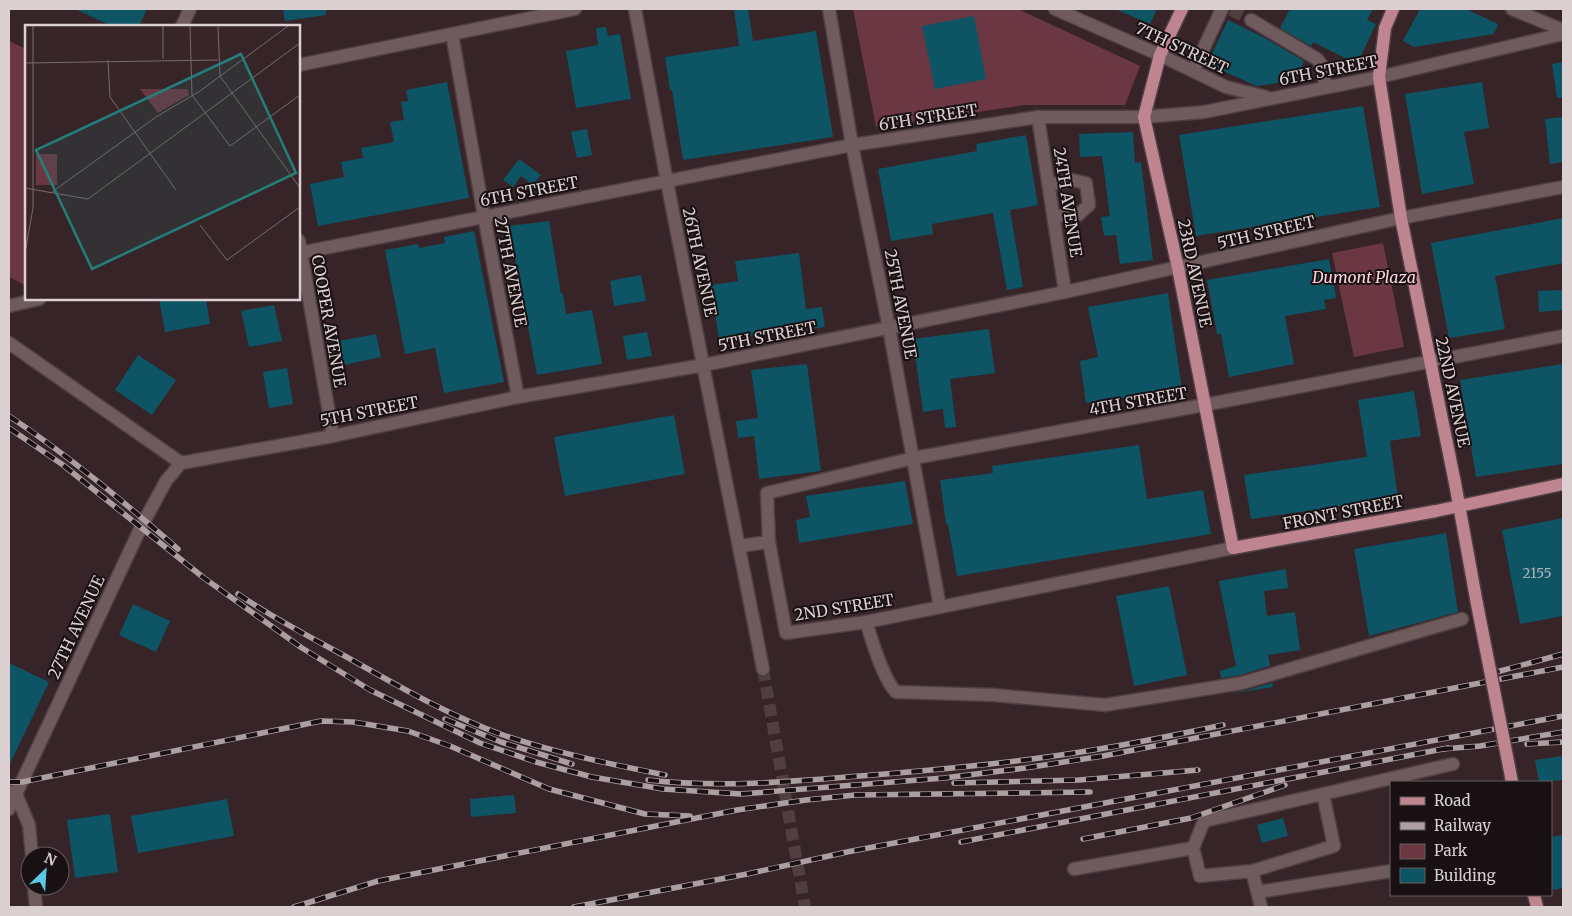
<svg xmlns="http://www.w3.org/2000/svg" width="1572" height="916" viewBox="0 0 1572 916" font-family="Merriweather,serif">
  <rect width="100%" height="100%" fill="#372428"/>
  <g fill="#6b3743">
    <polygon points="853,9 1018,9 1140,66 1125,105 1024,105 876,127"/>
    <polygon points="9,41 26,49 26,282 25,285 9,277"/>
    <polygon points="1383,243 1404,347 1354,357 1332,253"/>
  </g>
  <g fill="#0d5465">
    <polygon points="75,9 147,9 139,26 112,26"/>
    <polygon points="283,9 326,9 326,15 285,21"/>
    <polygon points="734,9 748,9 753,41 816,31 833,137 683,160 672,90 670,90 665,57 739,46"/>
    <polygon points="1115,9 1157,9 1150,24"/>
    <polygon points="1290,9 1373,9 1367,20 1376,24 1357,64 1313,42 1311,46 1280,28"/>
    <polygon points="1420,9 1466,9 1498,24 1494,34 1414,47 1403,41"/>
    <polygon points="974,16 986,79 935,89 922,26"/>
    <polygon points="1228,20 1263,37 1304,61 1296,80 1257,86 1207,64"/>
    <polygon points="606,27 608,36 620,34 631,99 576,108 566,51 598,45 596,28"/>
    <polygon points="1563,62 1563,97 1557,98 1552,64"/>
    <polygon points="447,82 469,198 318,226 310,184 344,177 341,162 363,158 361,148 394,142 390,122 404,120 401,102 408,101 406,90"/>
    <polygon points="1482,82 1489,128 1464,132 1474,184 1422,194 1405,94"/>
    <polygon points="1363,106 1380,207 1196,236 1179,135"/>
    <polygon points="1563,117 1563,162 1550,164 1545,119"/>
    <polygon points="587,129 592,155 577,158 571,132"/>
    <polygon points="1133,132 1135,163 1141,162 1153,260 1120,264 1116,235 1104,236 1101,217 1110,216 1102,156 1080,157 1079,134"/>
    <polygon points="1026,135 1038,205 1010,210 1023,287 1007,290 993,213 932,224 933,234 891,241 878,169 977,151 976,144"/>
    <polygon points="519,159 541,175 533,185 521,176 513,187 503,180"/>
    <polygon points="1563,218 1563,263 1495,276 1505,329 1449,338 1431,243"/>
    <polygon points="549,221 561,294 563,293 566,314 592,310 602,364 537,375 509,226"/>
    <polygon points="474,231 504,382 444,393 435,348 405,354 385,250 418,244 419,248 445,243 444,237"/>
    <polygon points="799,253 806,309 822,307 825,327 719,340 711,285 738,281 735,261"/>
    <polygon points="1329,259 1336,298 1324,300 1326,309 1285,316 1294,364 1229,377 1221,334 1217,334 1207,280"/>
    <polygon points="641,275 646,301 614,306 610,281"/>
    <polygon points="1563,290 1563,310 1539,312 1538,291"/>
    <polygon points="1168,293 1182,390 1086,403 1080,361 1098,357 1088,307"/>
    <polygon points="159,299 206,299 210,324 165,332"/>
    <polygon points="274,305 282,341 249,347 241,311"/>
    <polygon points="989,329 995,373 950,379 956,427 945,428 943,409 923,412 913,339"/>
    <polygon points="647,332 652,356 627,360 623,336"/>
    <polygon points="376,334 381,357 344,365 339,341"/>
    <polygon points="138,355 176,380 152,415 115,390"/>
    <polygon points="807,364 821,471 759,479 754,436 738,438 736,421 758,418 751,370"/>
    <polygon points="1563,364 1563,464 1476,477 1460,380"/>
    <polygon points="287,368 293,404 269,408 263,372"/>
    <polygon points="1414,391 1421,436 1390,441 1398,498 1251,519 1244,475 1367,457 1358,400"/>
    <polygon points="674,415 685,474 565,496 554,437"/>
    <polygon points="1139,445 1147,499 1203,490 1211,534 957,576 948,524 946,524 940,480 993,473 992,466"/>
    <polygon points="905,481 913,524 799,543 796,520 810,517 806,496"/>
    <polygon points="1563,518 1563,616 1520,624 1502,530"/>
    <polygon points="1446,533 1458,612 1369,636 1354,549"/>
    <polygon points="1286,569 1288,588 1264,591 1267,616 1295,612 1300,650 1268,655 1270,666 1240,675 1221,678 1220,671 1236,666 1219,581"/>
    <polygon points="1169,586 1187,675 1134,686 1116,596"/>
    <polygon points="133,604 170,621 156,652 119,635"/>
    <polygon points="9,663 49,682 9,766"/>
    <polygon points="1272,683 1273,687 1227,694 1244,691"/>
    <polygon points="1563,756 1563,780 1539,782 1535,760"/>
    <polygon points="514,795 516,813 471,817 470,799"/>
    <polygon points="227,799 234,836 138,853 131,816"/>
    <polygon points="110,814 118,872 75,878 67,820"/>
    <polygon points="1283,818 1288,836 1262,843 1257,825"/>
    <polygon points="1563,835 1563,888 1553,890 1551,875 1551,837"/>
  </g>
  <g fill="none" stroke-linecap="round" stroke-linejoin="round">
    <g stroke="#503e41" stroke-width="12" stroke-dasharray="12 6" stroke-linecap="butt">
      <polyline points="1231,10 1251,20"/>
      <polyline points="763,669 805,907"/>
    </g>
    <defs>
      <g id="minor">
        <polyline points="635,9 667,182 763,669"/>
        <polyline points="829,9 852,145 889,328 940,607"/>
        <polyline points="1055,9 1160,55 1226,87 1266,97"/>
        <polyline points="1512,9 1563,30"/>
        <polyline points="1251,20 1317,59 1321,64 1326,87"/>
        <polyline points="182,26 190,9"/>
        <polyline points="452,34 484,216 518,397"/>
        <polyline points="299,65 575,9"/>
        <polyline points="1193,71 1222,9"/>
        <polyline points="1038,117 1065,292"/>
        <polyline points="1049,185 1072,180 1086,183 1089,205 1078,215 1054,216"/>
        <polyline points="299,241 333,436"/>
        <polyline points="299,253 852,145 1038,117 1144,117 1204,112 1379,77 1563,34"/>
        <polyline points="9,306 39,299"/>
        <polyline points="9,343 181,463 333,436 518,397 704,365 1065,292 1401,218 1563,187"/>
        <polyline points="739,546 769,542"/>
        <polyline points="1233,548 866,622 786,633 769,542 767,493 914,458 1204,405 1563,336"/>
        <path d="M866,622C872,640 883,679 896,692L994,695L1105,705L1242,683L1462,619"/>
        <polyline points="11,792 16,794 29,825 32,856"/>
        <polygon points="1323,794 1334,846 1252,871 1200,876 1193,848 1204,821"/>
        <polyline points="1323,794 1453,764"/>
        <polyline points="9,809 141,527 166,481 181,463"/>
        <polyline points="1074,869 1193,848"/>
        <polyline points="1252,871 1261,907"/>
        <polyline points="34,886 36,907"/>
        <polyline points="1258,892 1391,871"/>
      </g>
      <g id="major">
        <polyline points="1182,9 1160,55 1144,117 1178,268 1233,548 1436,511 1563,484"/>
        <polyline points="1393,9 1385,28 1379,77 1401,218 1455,483 1477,604"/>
        <polyline points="1534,895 1537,907"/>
      </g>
    </defs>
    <use href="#minor" stroke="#4f3f43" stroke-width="15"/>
    <use href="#major" stroke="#4f3f43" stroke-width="15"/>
    <use href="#minor" stroke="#6f5a5e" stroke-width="12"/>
    <use href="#major" stroke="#be8591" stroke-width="12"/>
    <defs>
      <g id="rail">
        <path d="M9,416C69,456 124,502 178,549"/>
        <polyline points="9,428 63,465 204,578 302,648 370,690 480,743 536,762 592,777 663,789 741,794 944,778 1025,768 1103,756 1563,667"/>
        <path d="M238,594C271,617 308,636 343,655C395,684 447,715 503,735C556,753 610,764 665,775"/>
        <polyline points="1489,674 1563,654"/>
        <polyline points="445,719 501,742 572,764"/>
        <polyline points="1527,744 1563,742"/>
        <polyline points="1442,749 1480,746 1563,732"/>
        <path d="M648,780C719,788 789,782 860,776C937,770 1016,763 1093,750C1137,743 1180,734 1223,725"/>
        <polyline points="9,782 22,782 321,721 353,722 408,731 450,746 549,789 645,814 690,816"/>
        <polyline points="954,783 1079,780 1198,770"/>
        <polyline points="1083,839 1191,818 1285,785"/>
        <polyline points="961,842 1448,748"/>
        <polyline points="294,907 378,881 737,810 806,800 855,795 1090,792"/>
        <polyline points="574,907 747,874 847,852 1563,716"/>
      </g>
    </defs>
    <use href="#rail" stroke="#ad9fa1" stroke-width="5.5"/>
    <use href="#rail" stroke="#181012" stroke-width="4" stroke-dasharray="11" stroke-linecap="butt"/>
    <defs>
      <polyline id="major-bridge" points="1477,604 1512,782"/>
    </defs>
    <use href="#major-bridge" stroke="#4f3f43" stroke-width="15" stroke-linecap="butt"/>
    <use href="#major-bridge" stroke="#be8591" stroke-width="12"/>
  </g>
  <g text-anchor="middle" stroke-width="4" stroke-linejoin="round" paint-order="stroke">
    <g font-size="14" fill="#a8b0b6">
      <text x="1537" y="578">2155</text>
    </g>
    <g font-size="16" fill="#dccfd1" stroke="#181012">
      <text transform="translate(1182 48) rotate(25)" y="6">7TH STREET</text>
      <text transform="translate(1328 70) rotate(-11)" y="6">6TH STREET</text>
      <text transform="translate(928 117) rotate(-9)" y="6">6TH STREET</text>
      <text transform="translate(529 191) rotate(-11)" y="6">6TH STREET</text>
      <text transform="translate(1068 202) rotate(81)" y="6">24TH AVENUE</text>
      <text transform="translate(1266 232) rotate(-13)" y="6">5TH STREET</text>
      <text transform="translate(700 262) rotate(78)" y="6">26TH AVENUE</text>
      <text transform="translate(511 272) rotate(79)" y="6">27TH AVENUE</text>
      <text transform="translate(1195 273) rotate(78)" y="6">23RD AVENUE</text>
      <text transform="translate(901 304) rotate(79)" y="6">25TH AVENUE</text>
      <text transform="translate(329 321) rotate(80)" y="6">COOPER AVENUE</text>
      <text transform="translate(767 336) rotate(-11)" y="6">5TH STREET</text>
      <text transform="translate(1453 392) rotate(78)" y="6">22ND AVENUE</text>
      <text transform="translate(1138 401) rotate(-10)" y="6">4TH STREET</text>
      <text transform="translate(369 411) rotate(-11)" y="6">5TH STREET</text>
      <text transform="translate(1343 512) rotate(-11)" y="6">FRONT STREET</text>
      <text transform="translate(844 607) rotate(-9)" y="6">2ND STREET</text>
      <text transform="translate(76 627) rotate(-65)" y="6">27TH AVENUE</text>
    </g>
    <g font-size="16" font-style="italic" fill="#fdd4dc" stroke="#181012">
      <text x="1364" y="283">Dumont Plaza</text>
    </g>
  </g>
  <g transform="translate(25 25)">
    <rect width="275" height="275" fill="#372428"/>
    <path d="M115,64H163L164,70L133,88ZM11,129H32V160H11Z" fill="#6b3743"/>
    <path fill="none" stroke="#79686c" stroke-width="1" d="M8,1V38M138,1V34M165,1L167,70L205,121L275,70M193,1L195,51L275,163M83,35L85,72L151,165M0,38L193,35M0,163L63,174L275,18M27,167L131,92L175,66L263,1M175,200L202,235L275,182M0,228L8,183V38"/>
    <path fill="#247f78" fill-opacity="0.15" stroke="#247f78" stroke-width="2.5" d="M216,29L271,148L67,244L11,125Z"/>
    <rect width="275" height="275" fill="none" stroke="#dccfd1" stroke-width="2.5"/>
  </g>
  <rect width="1572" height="916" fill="none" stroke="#dccfd1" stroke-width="20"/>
  <rect x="1390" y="781" width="162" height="115" fill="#181012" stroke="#665c5e"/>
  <rect x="1400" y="797" width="25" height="8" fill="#be8591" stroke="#665c5e"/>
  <text x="1434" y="806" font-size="15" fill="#dccfd1">Road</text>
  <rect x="1400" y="822" width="25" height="8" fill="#ad9fa1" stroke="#665c5e"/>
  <text x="1434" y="831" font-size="15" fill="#dccfd1">Railway</text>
  <rect x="1400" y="844" width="25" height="15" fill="#6b3743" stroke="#665c5e"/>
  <text x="1434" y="856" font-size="15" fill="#dccfd1">Park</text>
  <rect x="1400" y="868" width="25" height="15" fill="#0d5465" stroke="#665c5e"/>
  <text x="1434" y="881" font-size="15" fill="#dccfd1">Building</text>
  <g transform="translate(45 871) rotate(25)"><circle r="24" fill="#181012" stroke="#665c5e"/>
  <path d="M0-4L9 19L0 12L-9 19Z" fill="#5bc8e6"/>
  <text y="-8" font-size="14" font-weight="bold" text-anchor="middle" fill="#dccfd1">N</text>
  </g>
</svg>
